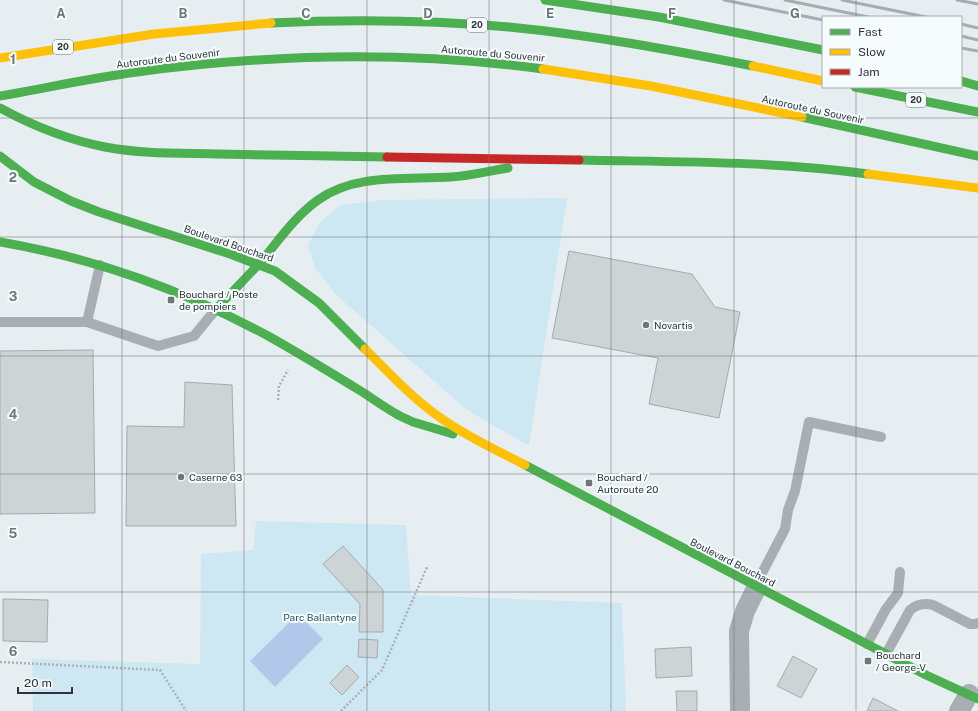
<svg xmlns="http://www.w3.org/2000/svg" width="978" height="711" viewBox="0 0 978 711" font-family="'Public Sans',sans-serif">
  <rect width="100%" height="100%" fill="#e7eef2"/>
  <g fill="#cee8f3">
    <polygon points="567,198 529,446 467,410 335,294 315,268 308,245 320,222 341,205 383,200"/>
    <polygon points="256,521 406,525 411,595 622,603 626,711 33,711 32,659 200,664 201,554 253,550"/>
  </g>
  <polygon fill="#b3c7ea" points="298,614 323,639 275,687 250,661"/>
  <g fill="#cdd4d5" stroke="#a5abad">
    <polygon points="569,251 692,274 715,307 740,312 719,418 649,404 658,358 552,338"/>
    <polygon points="93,350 95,513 0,514 0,351"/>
    <polygon points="185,382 232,385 236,526 126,526 127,426 184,427"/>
    <polygon points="343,546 383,590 383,632 359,632 360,604 323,564"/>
    <polygon points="3,599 48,600 47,642 3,641"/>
    <polygon points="359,639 378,640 377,658 358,657"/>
    <polygon points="691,647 692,676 656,678 655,649"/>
    <polygon points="793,656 817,669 801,698 777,686"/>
    <polygon points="347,665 359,677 342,695 330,683"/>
    <polygon points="676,691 697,691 697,711 677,711"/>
    <polygon points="873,698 898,711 867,711"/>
  </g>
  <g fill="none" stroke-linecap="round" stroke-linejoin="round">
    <g stroke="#abb1b5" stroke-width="2.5" stroke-dasharray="2 2" stroke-linecap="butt">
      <polyline points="278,400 279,386 288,370"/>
      <polyline points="0,662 160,670 186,711"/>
      <polyline points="341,711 382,670 427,567"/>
    </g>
    <g stroke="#a7aeb4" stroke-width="10">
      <polyline points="0,322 87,322 158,346 194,336 216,309"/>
      <polyline points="87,322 100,265"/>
      <polyline points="757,587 762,573 785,529 788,510 795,491 809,422 881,437"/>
      <polyline points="867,644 886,609 898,593 900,572"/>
      <path d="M886,654L910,610C917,604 925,603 933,605L970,624H974L978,623"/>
    </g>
    <g stroke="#a7aeb4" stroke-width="20">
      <polyline points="740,711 739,631 745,611 757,587"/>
      <polyline points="959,711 969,694"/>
    </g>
    <g stroke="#4caf50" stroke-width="9">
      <polyline points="545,0 659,17 823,50"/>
      <path d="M271,23C350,19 430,20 509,27C591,35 672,50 753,66"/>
      <polyline points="961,81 978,86"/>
      <polyline points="855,87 978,112"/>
      <path d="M0,96C46,88 91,78 137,72C271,54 409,51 543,69"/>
      <path d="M0,108C33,126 68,140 105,147C141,154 180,153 217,154C274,155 330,156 387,157"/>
      <polyline points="802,117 978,156"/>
      <polyline points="0,156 34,182 71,201 99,212 230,254 275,271 319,303 365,349"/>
      <path d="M579,160C675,162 772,161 868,174"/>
      <path d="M0,242C98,259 183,290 270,337C302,355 333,374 364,393C376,401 387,409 400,416L413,422L453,434"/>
      <path d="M258,265C277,243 294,217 318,200C355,173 407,180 451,177C470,176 489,171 508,168"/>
      <polyline points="216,309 258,265"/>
      <polyline points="525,465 926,675 978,699"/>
    </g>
    <g stroke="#ffc107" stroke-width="9">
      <polyline points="0,58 154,34 271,23"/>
      <polyline points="753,66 823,81"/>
      <polyline points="543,69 651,86 802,117"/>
      <polyline points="868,174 978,188"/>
      <path d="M365,349C391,375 415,401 445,421C470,438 498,451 525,465"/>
    </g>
    <polyline stroke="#c62828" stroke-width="9" points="387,157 579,160"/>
    <g stroke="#a6acb0" stroke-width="3">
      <polyline points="724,0 823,20"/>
      <polyline points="785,0 868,17"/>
      <polyline points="842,0 926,17"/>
      <polyline points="957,0 978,4"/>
      <polyline points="961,24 978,28"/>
      <polyline points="961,36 978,40"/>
      <polyline points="961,48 978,51"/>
    </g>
  </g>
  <path fill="none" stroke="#6f7578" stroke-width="1" stroke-opacity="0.55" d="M122,0V711M244,0V711M367,0V711M489,0V711M611,0V711M734,0V711M856,0V17M856,87V711M0,118H978M0,237H978M0,356H978M0,474H978M0,592H978"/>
  <g fill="#6f7578" stroke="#f6fcfe" stroke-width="1.5">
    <rect x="167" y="296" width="8" height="8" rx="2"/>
    <circle cx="646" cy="325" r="4"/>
    <circle cx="181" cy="477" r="4"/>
    <rect x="585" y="479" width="8" height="8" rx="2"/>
    <rect x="864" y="657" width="8" height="8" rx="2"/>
  </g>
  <g text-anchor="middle" stroke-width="4" stroke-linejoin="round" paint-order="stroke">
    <g fill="#f6fcfe" stroke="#6b7072" stroke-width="1">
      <rect x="467" y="18" width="20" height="14" rx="3"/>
      <rect x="53" y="40" width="20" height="14" rx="3"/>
      <rect x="906" y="93" width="20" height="14" rx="3"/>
    </g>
    <g font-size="9" font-weight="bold" fill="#2f3436">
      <text x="477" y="28">20</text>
      <text x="63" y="50">20</text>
      <text x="916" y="103">20</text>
    </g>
    <g font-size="10" fill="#2f3436" stroke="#f6fcfe">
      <text transform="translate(493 53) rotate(5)" y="4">Autoroute du Souvenir</text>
      <text transform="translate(168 58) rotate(-7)" y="4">Autoroute du Souvenir</text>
      <text transform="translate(813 109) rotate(12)" y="4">Autoroute du Souvenir</text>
      <text transform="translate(229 243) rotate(19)" y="4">Boulevard Bouchard</text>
      <text transform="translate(733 562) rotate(27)" y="4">Boulevard Bouchard</text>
    </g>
    <g font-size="10" fill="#2f3436" stroke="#f6fcfe" text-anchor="start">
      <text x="179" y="298">Bouchard / Poste<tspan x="179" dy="12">de pompiers</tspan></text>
      <text x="654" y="329">Novartis</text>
      <text x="189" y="481">Caserne 63</text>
      <text x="597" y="481">Bouchard /<tspan x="597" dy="12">Autoroute 20</tspan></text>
      <text x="876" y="659">Bouchard<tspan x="876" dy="12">/ George-V</tspan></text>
    </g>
    <g font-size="10" fill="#21596a" stroke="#f6fcfe">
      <text x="320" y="621">Parc Ballantyne</text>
    </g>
  </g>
  <g font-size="13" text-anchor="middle" font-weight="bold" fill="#6f7578" stroke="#f6fcfe" stroke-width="4" stroke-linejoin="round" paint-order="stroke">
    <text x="61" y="18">A</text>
    <text x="183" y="18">B</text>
    <text x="306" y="18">C</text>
    <text x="428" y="18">D</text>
    <text x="550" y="18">E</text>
    <text x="672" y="18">F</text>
    <text x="795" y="18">G</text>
    <text x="13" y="64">1</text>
    <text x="13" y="182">2</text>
    <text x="13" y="301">3</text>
    <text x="13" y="419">4</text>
    <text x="13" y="538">5</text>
    <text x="13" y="656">6</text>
  </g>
  <rect x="822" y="16" width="140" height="72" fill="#f6fcfe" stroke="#a6acae"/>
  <rect x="830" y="29" width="20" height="6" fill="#4caf50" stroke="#a6acae"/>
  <text x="858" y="36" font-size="12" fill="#2f3436">Fast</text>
  <rect x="830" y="49" width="20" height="6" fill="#ffc107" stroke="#a6acae"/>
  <text x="858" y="56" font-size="12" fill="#2f3436">Slow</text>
  <rect x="830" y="69" width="20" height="6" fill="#c62828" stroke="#a6acae"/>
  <text x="858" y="76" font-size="12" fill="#2f3436">Jam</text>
  <path d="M18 687v6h54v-6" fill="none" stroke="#2f3436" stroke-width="2"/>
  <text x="24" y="687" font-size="12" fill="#2f3436" stroke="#f6fcfe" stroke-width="3" paint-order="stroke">20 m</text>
</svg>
